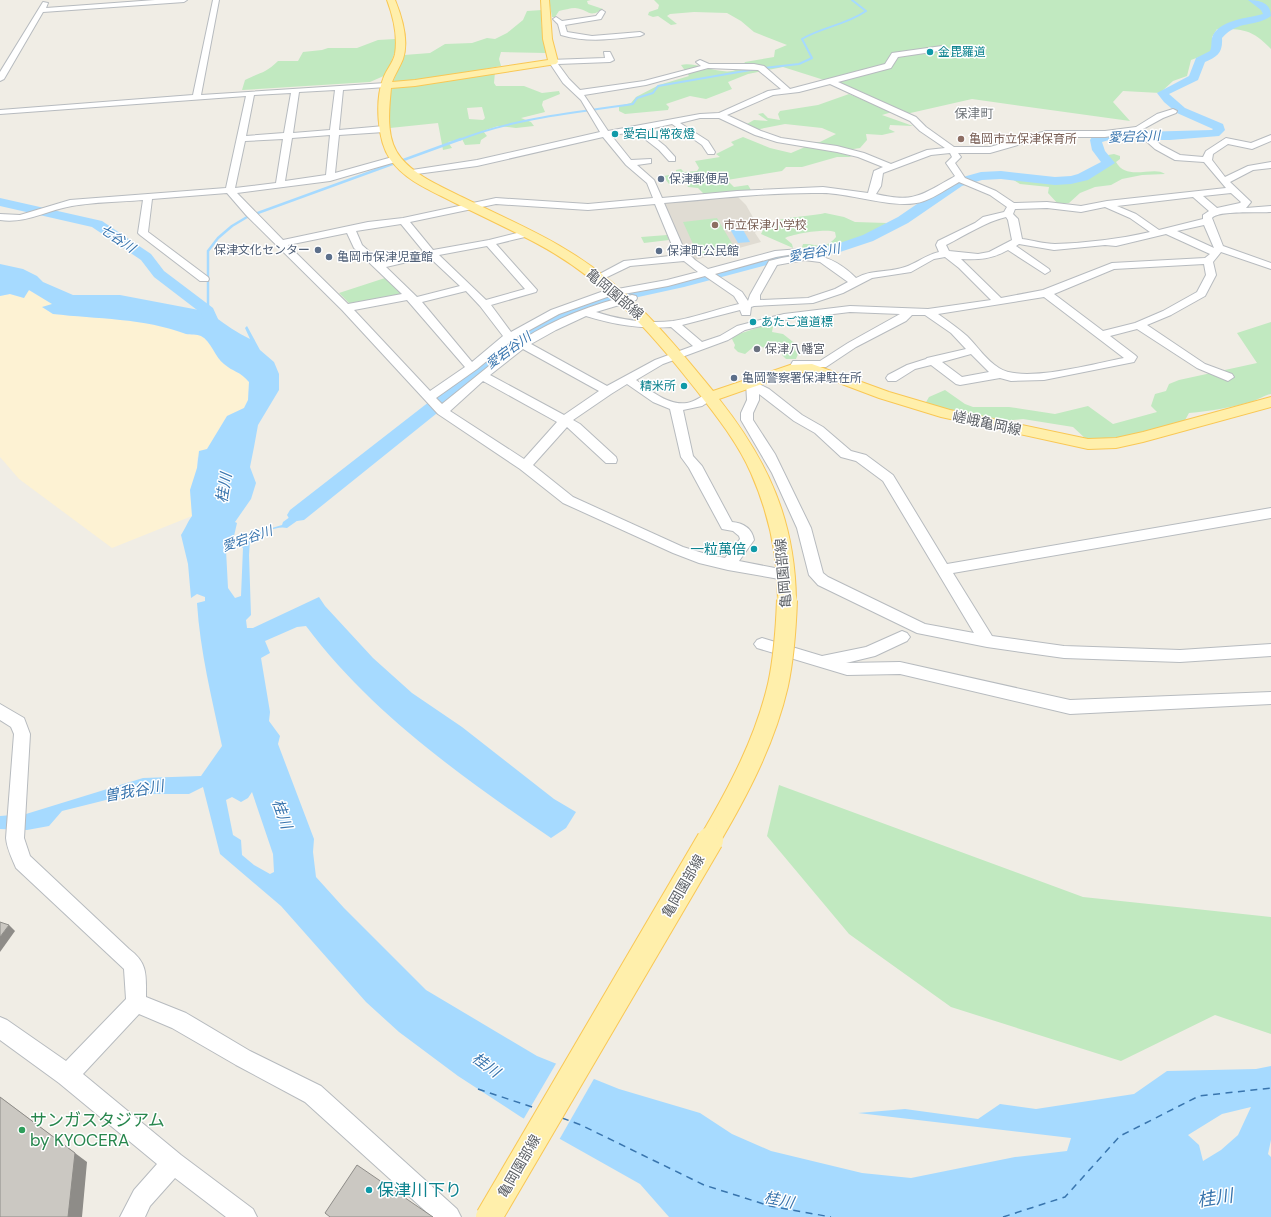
<svg xmlns="http://www.w3.org/2000/svg" width="1271" height="1217" viewBox="0 0 1271 1217" font-family="'DM Sans','Noto Sans JP',sans-serif">
  <rect width="100%" height="100%" fill="#f0ede5"/>
  <polygon fill="#e0dcd3" points="737,196 746,205 759,228 755,233 761,242 695,260 684,248 671,221 664,202"/>
  <g fill="#c1e9c0" fill-rule="evenodd">
    <path d="M549,0H591L587,1L588,4L603,9C588,19 589,9 575,8C570,8 564,10 559,11L555,17H552Z"/>
    <path d="M654,0H1271V49C1252,29 1243,29 1217,29L1212,37L1213,49L1210,53L1191,60L1187,76L1173,81L1160,93L1123,91L1113,102L1130,121L972,99L906,114L843,86L783,67L748,74L728,82L732,89L706,99L690,96L666,104L669,107L668,110L625,114L619,111V106L631,103L636,97L659,85L689,76L681,65C699,60 732,84 745,62L774,57L775,50L787,45L754,32L741,21L727,13L694,12L670,14L667,16L677,24L671,25L658,16L653,17L648,15L649,12L658,9L659,5Z"/>
    <polygon points="542,10 541,21 546,53 501,52 499,59 501,66 443,77 393,82 404,55 430,53 445,44 472,43 487,38 495,39 507,33 523,20 527,11"/>
    <path d="M395,39L396,49L386,75L370,82L242,90L245,80C260,72 265,74 278,61H298L303,52L322,50L328,48H357L378,40Z"/>
    <path d="M495,72L494,83L496,86H524L542,93L559,91L560,94L543,101L542,105L545,112L521,118L531,122L534,126L516,128L498,126L483,131L487,136L481,140L480,144L465,145L462,139L448,142L452,148L443,150L438,123L390,128V92L393,88L422,85ZM482,107L485,118L483,120L469,119L467,108Z"/>
    <polygon points="849,94 892,112 882,115 913,126 890,125 889,129 895,132 882,135 866,134 867,140 860,148 847,150 844,154 852,157 837,157 802,167 786,167 782,171 727,180 734,187 748,185 751,190 704,194 698,188 688,187 686,183 669,184 663,176 676,174 676,170 681,169 684,172 697,171 699,168 695,161 720,157 716,154 734,145 731,142 743,137 770,148 791,153 805,147 810,142 820,142 836,134 822,128 785,124 755,130 745,125 754,120 768,121 758,114 763,113 768,118 780,120 778,114 780,111 818,105"/>
    <path d="M1114,154L1120,156V159L1116,162C1127,182 1154,165 1165,174L1142,175L1122,179L1111,185L1095,187L1080,193L1069,203L1058,204L1048,193L1049,187L1020,184L1007,176L1011,174L1024,177L1059,180L1066,183L1101,171L1111,163L1108,155Z"/>
    <path d="M825,213L844,217L855,222L887,223L850,243L812,252L802,247L803,244C818,243 823,252 836,237L835,232C826,228 792,234 785,238L792,244L793,248L761,234C762,232 764,227 766,226C778,216 810,217 825,213Z"/>
    <polygon points="717,218 734,247 698,255 683,222"/>
    <polygon points="667,235 669,240 644,243 641,237"/>
    <polygon points="385,278 401,293 400,296 355,305 350,304 339,293"/>
    <path d="M1271,322V394C1264,395 1258,400 1251,402C1229,408 1211,411 1189,413L1184,422L1125,437L1086,439L1073,427L1023,419L1003,421L936,408L925,404L929,397L945,390L965,404L973,407H1009L1055,414L1088,406L1113,424L1157,412L1151,406L1155,394L1166,391L1169,384L1179,380L1257,363L1237,333Z"/>
    <polygon points="771,323 773,327 772,332 783,334 797,345 795,350 798,354 796,359 786,359 782,355 783,351 777,347 764,348 757,344 745,354 738,352 734,348 735,345 732,339 733,336"/>
    <polygon points="779,785 1083,897 1271,917 1271,1034 1215,1015 1121,1061 951,1007 849,934 767,836"/>
  </g>
  <path fill="#fdf2d3" d="M28,290L53,304L43,307L53,314C97,319 144,318 186,334C191,335 197,334 201,336C211,341 215,357 224,364C233,371 241,372 249,382L248,400L244,408L227,416L207,449L197,458V468L190,490L192,516L112,548L19,479L0,457V296L10,294L24,298Z"/>
  <g fill="#a6daff" fill-rule="evenodd">
    <polygon points="742,228 750,242 738,243 730,229"/>
    <path d="M0,264L23,269L37,276L43,282L73,295H120L199,310L178,294L180,291C204,306 224,327 250,339L245,328L247,326L260,350L274,362L279,374V390L258,425L254,447L250,467L256,483L251,499L235,522L237,523L234,536L248,535L282,525L283,522L317,497H322L316,504L307,509L301,518L287,528C276,525 261,535 250,539L249,555L251,615L246,620L247,628H253L319,597L325,606L373,658L412,693L462,727L554,799L576,812L566,828L551,838C462,777 371,713 306,626L297,627L265,641L270,653L261,658L270,712L269,721L280,736L278,744L314,839L313,852L316,877L344,908L426,990L537,1056L619,1089L700,1113L732,1134L771,1151L862,1173L911,1178L1015,1157L1067,1151L1071,1138L858,1113L905,1109L978,1119L1000,1104L1036,1109L1134,1094L1167,1071L1256,1069L1271,1066V1140L1268,1154L1271,1157V1217H669L640,1184L521,1117L458,1076L399,1032L366,1002L281,906L220,854L203,787L189,794H139L114,798L62,811L49,826L27,830L0,829V816L26,814L143,778L201,776L222,746C212,699 200,651 197,603L205,601V597L197,594L191,598L188,564L181,535C185,529 187,523 192,516L190,490L197,468L199,451L207,449L227,416L244,408L248,400L249,382C240,371 233,372 224,364C215,357 211,341 201,336C197,334 191,335 186,334C144,318 97,319 53,314L42,307L52,304L29,290L24,298L10,294L0,296ZM233,545H240L243,548L241,596L235,598L228,588L226,550ZM252,792L273,854L274,872L270,874L254,865L242,855L241,840L233,835L226,800L232,797L241,802L248,798ZM1251,1107L1238,1135L1221,1150L1203,1161L1199,1145L1188,1135L1222,1114Z"/>
  </g>
  <polygon fill="#f0ede5" points="557,1062 595,1077 559,1140 523,1120"/>
  <g fill="none" stroke-linecap="round" stroke-linejoin="round">
    <g stroke="#a6daff" stroke-width="2">
      <path d="M764,68L799,64L812,58L802,39C822,27 846,25 866,11L852,0"/>
      <path d="M459,140C514,118 574,113 633,104L637,98L653,93L658,86L756,69"/>
    </g>
    <polyline stroke="#a6daff" stroke-width="2.5" points="208,311 208,251 218,238 232,226 247,217 461,139"/>
    <g fill="#a6daff" fill-rule="evenodd">
      <path d="M1248,0C1260,0 1271,3 1271,16C1255,28 1239,19 1222,38C1223,53 1217,57 1205,62L1198,80L1169,94L1185,108L1223,124L1225,130L1219,136L1170,140H1109L1102,142L1105,151L1115,163L1088,180L1071,184L1055,185L1001,179L982,180L962,186L908,223L873,241L837,253L778,262L684,287L611,303L585,311L534,337L518,348L304,520L297,521L290,520L287,515L290,510L506,342L522,331L575,305L602,296L682,279L777,254L834,245L863,235L898,217L952,180L981,172L1001,171L1055,177L1071,176L1078,174L1101,162L1092,150L1090,140L1092,137L1104,133L1212,130L1213,129L1177,113L1164,102L1157,93L1189,76L1196,58L1210,51C1212,47 1211,42 1212,38C1217,20 1249,18 1263,14L1261,10Z"/>
      <polygon points="0,198 102,221 151,254 164,271 213,308 218,319 215,322 205,322 201,313 154,277 141,260 92,227 0,206"/>
    </g>
    <g stroke="#3975ae" stroke-width="1.5" stroke-dasharray="7 5.5" stroke-linecap="butt">
      <polyline points="478,1089 538,1109"/>
      <polyline points="562,1118 581,1125 704,1185 770,1206 831,1217"/>
      <polyline points="1003,1217 1065,1197 1120,1136 1199,1096 1271,1088"/>
    </g>
    <defs>
      <g id="minor">
        <polygon points="155,0 187,0 184,2 43,12 4,79 0,81 0,72 43,2 48,3 46,8"/>
        <path d="M213,0H219L201,95L386,83L390,85L386,87L343,90L339,130L384,126L388,129L384,132L339,135L335,173L396,156L400,159L399,161L330,181L237,193L283,240L368,222L403,218L496,198L588,204L653,198L647,183L626,165L603,137L477,166L409,175L407,173L412,170L477,160L600,132L581,100L563,83L549,62L550,60L605,58L604,52H610L614,60L610,62L558,64L569,79L580,90L644,81L701,66L696,62L700,60L709,64H754L764,66L790,89L885,64L892,53L942,46L946,48L945,50L898,57L891,68L838,82L916,117L926,127L954,147H990L1046,131H1105L1136,127L1157,114L1173,109L1177,111L1176,113L1163,118L1143,129L1161,145L1180,155L1203,157L1206,151L1226,138L1251,143L1271,135V141L1252,149L1228,144L1213,154L1212,160L1225,177L1248,166L1271,162V168L1253,170L1230,182L1251,202L1246,208L1271,206V212C1259,213 1218,210 1212,218L1223,246L1271,263V269L1221,252L1213,262L1216,275L1205,296L1171,315L1147,325L1205,364L1232,374L1234,377L1228,381L1197,368L1137,329L1110,336L1135,355L1137,357L1134,362L1044,380L1011,381L1000,378L960,385L956,384L931,365L915,369L896,381H888L886,378L888,375L907,365L926,359L927,358L966,349L951,333L925,315H912L906,321L856,347L826,367H801L799,370H791L789,368L793,361H820L848,343L900,314L850,312L784,320L745,330L728,340L663,364L636,380C650,390 668,406 687,403C695,402 702,395 710,393L716,397L702,406L683,410L693,456L702,466L732,522C743,523 752,528 754,540L739,561L785,570L790,571L792,575L790,579L785,580L728,570L699,563L673,553L563,503L520,469L438,414L342,310L246,215L227,193L152,199L148,232L208,277L209,279L208,281H200L140,235L138,233L143,200C119,202 95,202 72,206C47,210 26,224 0,220V214L20,215L70,200L226,188L246,96L0,114V110L193,95ZM708,68L758,70L781,89L768,91L719,113L700,114L608,131L584,95L646,85ZM830,84L910,121L920,131L945,148L927,150L891,164L864,153L837,146L781,138L761,131L727,115L773,95L799,92ZM335,90L330,130L293,133L299,92ZM291,93L284,133L246,136L254,95ZM700,118H719L755,135L777,142L837,152L858,157L883,167L874,171L868,193L823,187L737,191L662,198L654,180L637,165L651,163V159L631,160L611,135L636,132L659,150L669,161H675V157L665,146L645,130L672,124L702,145L708,154H714L715,152L708,141L680,123ZM1136,132L1155,149L1175,160L1204,162L1226,188L1107,201L1081,206L1047,202L1014,203L996,191L965,178L955,163L961,157L958,153H990L1046,137H1105ZM330,135L326,175L285,181L292,138ZM283,139L276,183L235,188L245,141ZM950,153L952,157L946,163L955,176L952,178C921,195 914,203 876,194L881,186L883,173L931,155ZM959,182L990,195L1007,207L1004,212L983,217L975,223L938,241L936,245L939,252C926,255 917,263 905,267C888,273 872,269 856,278C828,250 805,252 769,261L750,295L748,301L742,292L715,274L776,257L800,253L801,251L800,249L775,251L708,269L695,260L684,249L664,203C717,199 770,192 822,193C852,193 898,211 924,201C936,197 948,188 959,182ZM1231,193L1241,202L1240,203L1217,208L1203,196ZM1193,197L1209,211L1203,215V219L1159,230L1136,214L1117,206ZM496,204L588,210L655,204L674,250L679,255L624,261L594,277L595,279H603L630,266L684,261L698,272L667,280L601,292L551,310L511,332L491,305L536,292L537,290L496,244L529,236L530,234L529,232L525,231L489,240L433,250L410,222ZM1105,207L1130,218L1150,232C1120,239 1086,243 1055,244C1044,244 1032,240 1022,239L1018,219L1013,214L1015,209L1047,208L1081,212ZM1006,217L1008,220L1012,240L989,252L978,254L949,251L946,245C966,235 985,222 1006,217ZM401,224L424,252L381,262L362,245L356,231ZM1204,225L1214,248L1177,231ZM347,233L354,248L402,294L348,304L288,245ZM1166,234L1210,254L1205,258L1112,263L1043,290L1001,298L961,259C979,260 992,259 1008,250L1045,274L1050,271L1049,269L1016,246L1019,244L1054,250L1105,245L1116,246ZM487,246L525,289L486,300L439,255ZM429,257L460,286L417,297L386,267ZM945,257L959,268L991,300L928,309L850,306L784,314L737,326L720,336L702,342L682,325L740,310L742,315H750L751,307L754,306L813,303L843,293L872,278L911,272L934,259ZM804,260L820,262L848,282L835,289L808,298L760,300V295L777,265ZM1204,264L1206,275L1197,292L1163,311L1135,323L1103,331L1054,294L1114,269ZM705,276L734,296L739,304C717,309 694,318 673,321C646,324 621,320 596,312L636,300L637,298L636,296L632,295C593,304 556,318 522,340L517,337L559,314L607,297L668,286ZM466,291L480,306L503,336L472,362L422,302ZM1044,297L1124,358C1096,363 1023,384 999,368C986,360 978,347 967,336C958,328 948,321 938,314ZM407,300L465,367L430,391L354,310ZM586,316C616,325 639,329 671,327L693,346L655,360L607,386L531,344L556,330ZM510,342L515,345L442,404L436,398L477,369ZM523,349L599,391L564,415L490,375ZM971,354L989,372L962,377L942,362ZM483,381L557,422L524,459L450,411ZM627,384L653,402L670,409L681,457L689,468L722,529L733,531L739,536L740,539L725,558L706,554L683,547L573,497L533,465L567,427L606,463H616L617,460L616,457L580,424L573,420L611,394Z"/>
        <path d="M602,10L605,12L601,19L565,25L567,32L592,36L640,32L644,34L640,36C613,39 588,43 561,35L558,24L553,19L556,17L562,21L596,16L600,11Z"/>
        <path d="M752,378L756,379L761,385L769,389L802,415L823,427L851,451L866,455L893,475L947,564L1271,508V518L953,573L992,636L1064,646L1180,650L1271,644V656L1180,662L1064,658L987,647L917,633L818,585L809,575L797,528L772,473L741,420V413L747,400L746,382ZM759,394L794,421L815,433L841,457L856,461L883,481L974,633L925,624L828,577L823,573L811,528L775,454L753,420V413L759,400Z"/>
        <polygon points="902,631 907,633 910,637 907,641 875,656 846,663 900,662 1070,700 1271,692 1271,704 1070,714 900,674 847,675 757,648 754,644 757,640 762,638 822,656 866,647"/>
        <path d="M0,704L24,718L30,734L24,838L30,856L129,949C148,963 146,975 146,997L186,1013L250,1051L321,1086L457,1209L461,1217H432L305,1102L236,1065L172,1028L139,1014L83,1074L181,1155L253,1209L257,1217H226L175,1178L150,1206L145,1217H120L134,1190L157,1164L59,1083L0,1040V1017L7,1020L66,1061L126,999L124,969L16,868C12,858 7,849 6,838L14,734L11,727L0,720Z"/>
      </g>
      <path id="major" d="M387,0H395C402,17 409,41 403,59C400,67 395,74 392,82L415,80L548,60L543,39L541,0H549L552,39L558,62L556,64L415,86L391,88C389,110 385,139 401,158C417,177 441,186 462,197C496,214 532,229 565,249C626,285 669,337 713,391L790,365L812,364L889,392L950,410L1088,439L1116,438L1143,432L1271,397V407L1143,442L1116,448L1088,449L941,417L879,398L810,372H796L719,399C768,461 795,520 796,600L794,605L787,607L780,605L778,600C778,556 769,514 751,473C738,443 717,417 697,391C650,331 605,280 536,243C509,229 482,216 455,203C432,191 405,181 390,159C377,140 375,100 383,79C386,70 393,63 395,54C398,36 393,16 387,0Z"/>
    </defs>
    <use href="#minor" stroke="#b7bbbf" stroke-width="2"/>
    <use href="#major" stroke="#f9c754" stroke-width="2"/>
    <use href="#minor" fill="#fff" fill-rule="evenodd"/>
    <use href="#major" fill="#ffefab" fill-rule="evenodd"/>
    <defs>
      <path id="major-bridge-far1" d="M709,841C738,792 765,741 778,685C784,657 786,628 787,600"/>
      <polyline id="major-bridge" points="489,1217 710,840"/>
    </defs>
    <use href="#major-bridge-far1" stroke="#f9c754" stroke-width="22" stroke-linecap="butt"/>
    <use href="#major-bridge" stroke="#f9c754" stroke-width="28" stroke-linecap="butt"/>
    <use href="#major-bridge-far1" stroke="#ffefab" stroke-width="20"/>
    <use href="#major-bridge" stroke="#ffefab" stroke-width="26"/>
  </g>
  <g fill="#8e8c88">
    <polygon points="9,925 15,931 0,952 0,937"/>
    <polygon points="0,1097 87,1162 82,1217 68,1217"/>
  </g>
  <g fill="#cbc8c2" stroke="#8e8c88">
    <polygon points="0,922 9,925 0,937"/>
    <polygon points="0,1097 75,1153 68,1217 0,1217"/>
    <polygon points="357,1165 433,1217 330,1217 325,1213"/>
  </g>
  <g fill="#0f9aa8" stroke="#fff" stroke-width="1.5">
    <circle cx="930" cy="52" r="4"/>
    <circle cx="615" cy="134" r="4"/>
    <circle cx="753" cy="322" r="4"/>
    <circle cx="684" cy="386" r="4"/>
    <circle cx="754" cy="549" r="4"/>
    <circle cx="369" cy="1190" r="4"/>
  </g>
  <g fill="#8d6e63" stroke="#fff" stroke-width="1.5">
    <circle cx="961" cy="139" r="4"/>
    <circle cx="715" cy="225" r="4"/>
  </g>
  <g fill="#5c6f8a" stroke="#fff" stroke-width="1.5">
    <circle cx="661" cy="179" r="4"/>
    <circle cx="318" cy="250" r="4"/>
    <circle cx="659" cy="251" r="4"/>
    <circle cx="329" cy="257" r="4"/>
    <circle cx="734" cy="378" r="4"/>
  </g>
  <circle fill="#6b7280" stroke="#fff" stroke-width="1.5" cx="757" cy="349" r="4"/>
  <circle fill="#2e9e5b" stroke="#fff" stroke-width="1.5" cx="22" cy="1130" r="4"/>
  <g text-anchor="middle" stroke-width="3" stroke-linejoin="round" paint-order="stroke">
    <g font-size="12" fill="#0d838f" stroke="#fff" text-anchor="start">
      <text x="938" y="56">金毘羅道</text>
      <text x="623" y="138">愛宕山常夜燈</text>
      <text x="761" y="326">あたご道道標</text>
      <text x="676" y="390" text-anchor="end">精米所</text>
    </g>
    <g font-size="12" fill="#785e54" stroke="#fff" text-anchor="start">
      <text x="969" y="143">亀岡市立保津保育所</text>
      <text x="723" y="229">市立保津小学校</text>
    </g>
    <g font-size="12" fill="#4e5e75" stroke="#fff" text-anchor="start">
      <text x="669" y="183">保津郵便局</text>
      <text x="310" y="254" text-anchor="end">保津文化センター</text>
      <text x="667" y="255">保津町公民館</text>
      <text x="337" y="261">亀岡市保津児童館</text>
      <text x="742" y="382">亀岡警察署保津駐在所</text>
    </g>
    <g font-size="12" fill="#5b616d" stroke="#fff" text-anchor="start">
      <text x="765" y="353">保津八幡宮</text>
    </g>
    <g font-size="13" fill="#6e7378" stroke="#fff">
      <text x="974" y="118">保津町</text>
    </g>
    <g font-size="13" font-style="italic" fill="#3975ae" stroke="#fff">
      <text transform="translate(1134 136) rotate(-2)" y="5">愛宕谷川</text>
      <text transform="translate(118 238) rotate(34)" y="5">七谷川</text>
      <text transform="translate(814 252) rotate(-10)" y="5">愛宕谷川</text>
      <text transform="translate(508 350) rotate(-36)" y="5">愛宕谷川</text>
      <text transform="translate(247 538) rotate(-19)" y="5">愛宕谷川</text>
    </g>
    <g font-size="14" fill="#5d6166" stroke="#fff">
      <text transform="translate(615 294) rotate(40)" y="5">亀岡園部線</text>
      <text transform="translate(987 423) rotate(12)" y="5">嵯峨亀岡線</text>
      <text transform="translate(783 573) rotate(-95)" y="5">亀岡園部線</text>
      <text transform="translate(683 886) rotate(-60)" y="5">亀岡園部線</text>
      <text transform="translate(519 1166) rotate(-60)" y="5">亀岡園部線</text>
    </g>
    <g font-size="14" fill="#0d838f" stroke="#fff" text-anchor="end">
      <text x="746" y="554">一粒萬倍</text>
    </g>
    <g font-size="15" font-style="italic" fill="#3975ae" stroke="#fff">
      <text transform="translate(224 488) rotate(-81)" y="5">桂川</text>
      <text transform="translate(134 791) rotate(-10)" y="5">曽我谷川</text>
      <text transform="translate(282 814) rotate(70)" y="5">桂川</text>
      <text transform="translate(486 1065) rotate(36)" y="5">桂川</text>
      <text transform="translate(779 1200) rotate(11)" y="5">桂川</text>
    </g>
    <g font-size="17" fill="#27864d" stroke="#fff" text-anchor="start">
      <text x="30" y="1126">サンガスタジアム<tspan x="30" dy="20">by KYOCERA</tspan></text>
    </g>
    <g font-size="17" fill="#0d838f" stroke="#fff" text-anchor="start">
      <text x="377" y="1196">保津川下り</text>
    </g>
    <g font-size="18" font-style="italic" fill="#3975ae" stroke="#fff">
      <text transform="translate(1215 1198) rotate(-9)" y="6">桂川</text>
    </g>
  </g>
</svg>
